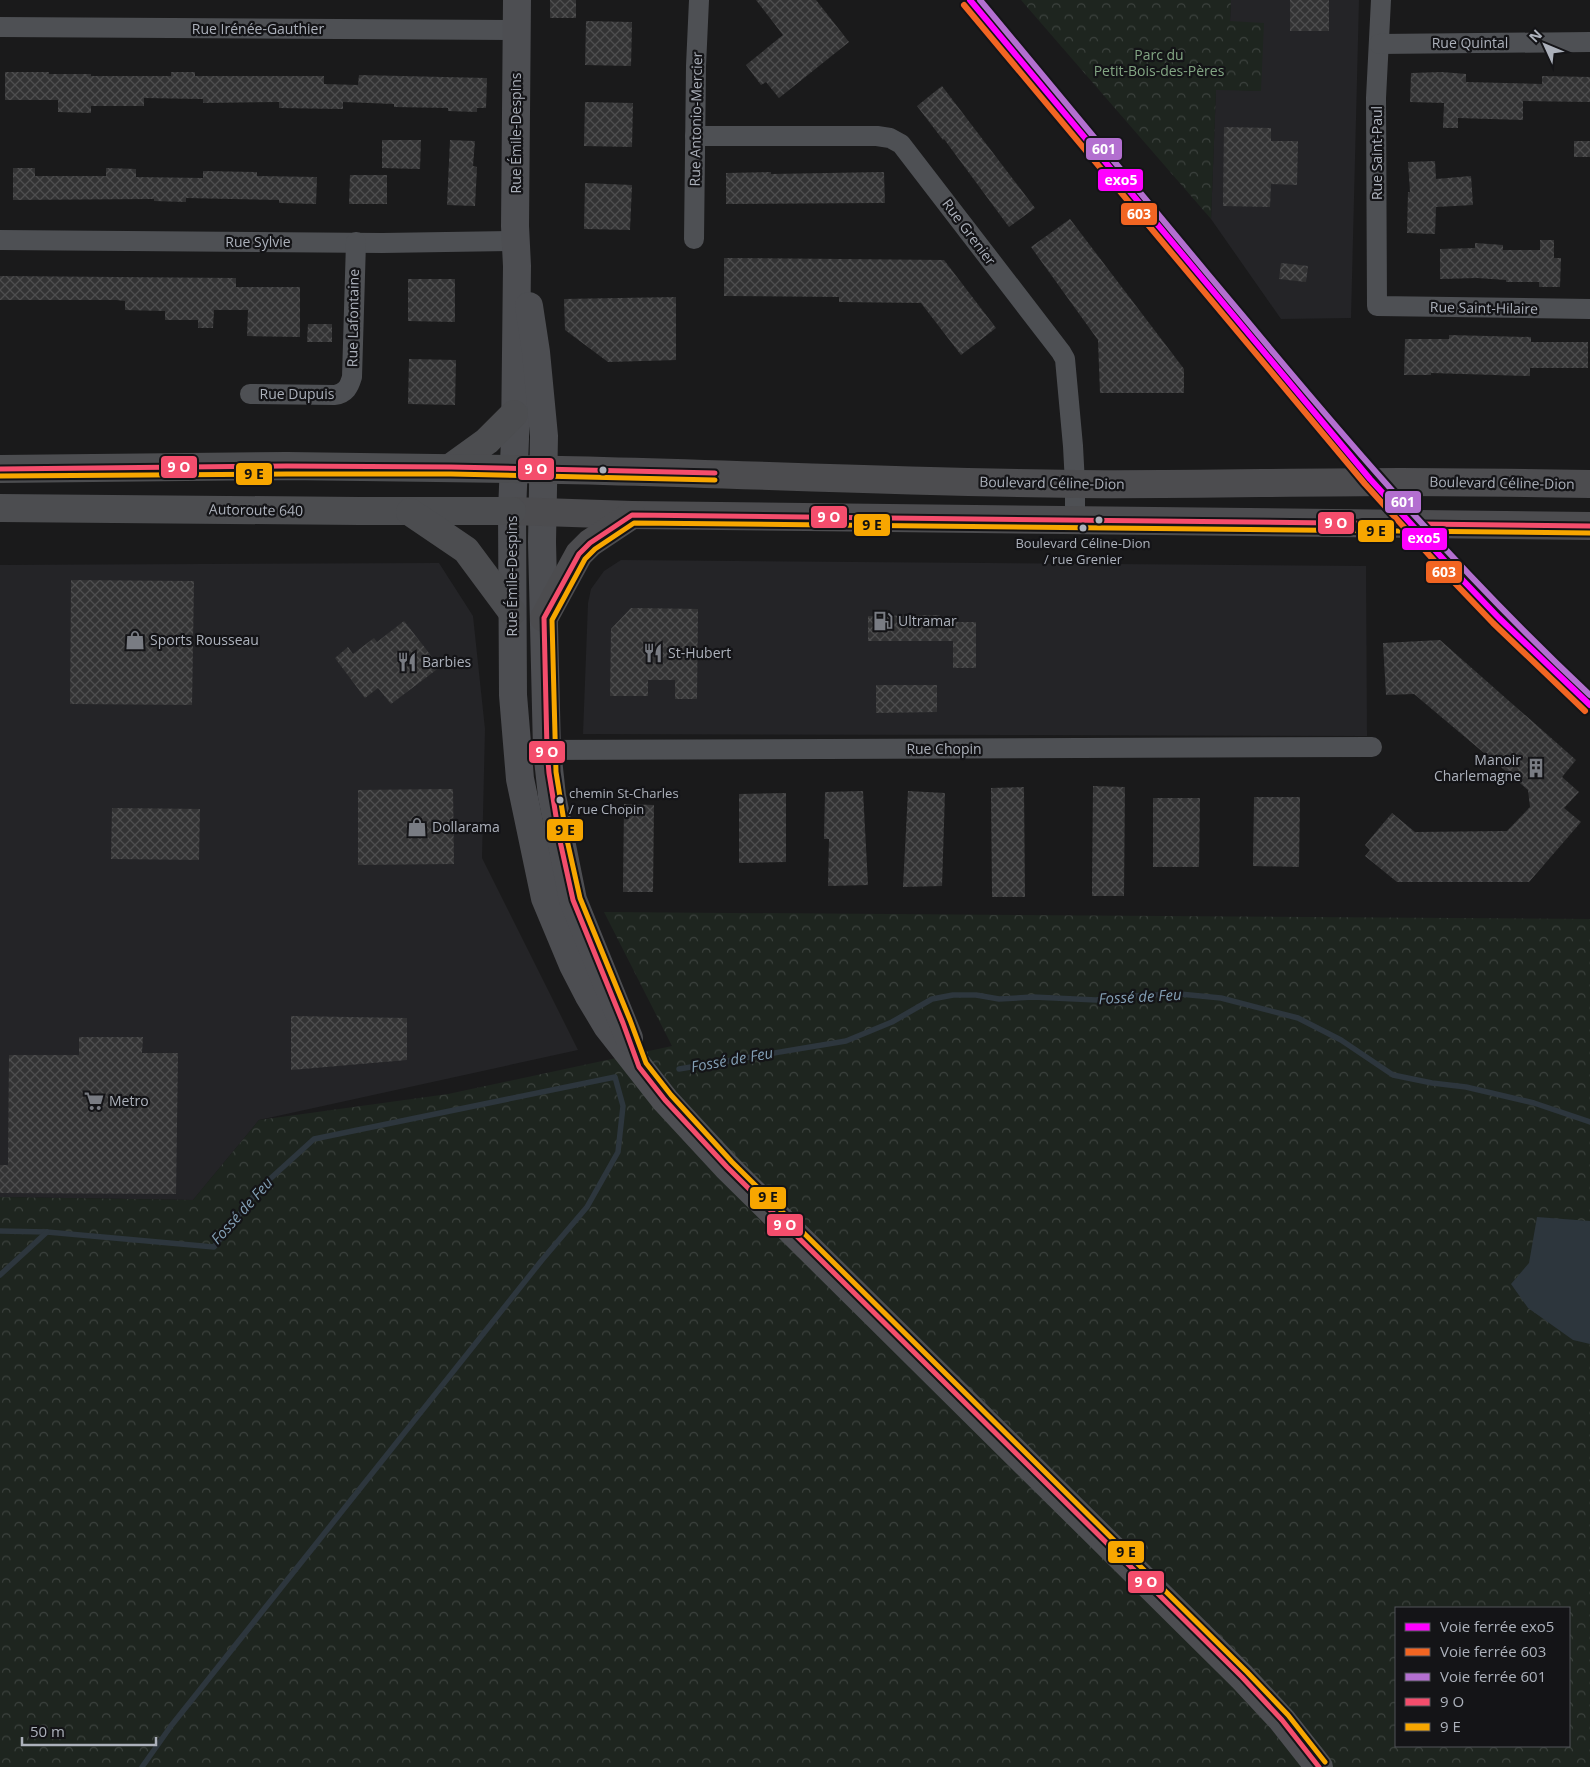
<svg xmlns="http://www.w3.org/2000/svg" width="1590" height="1767" viewBox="0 0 1590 1767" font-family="'Open Sans',sans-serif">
  <defs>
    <pattern id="park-crowns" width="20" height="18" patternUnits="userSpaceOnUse" patternTransform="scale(1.25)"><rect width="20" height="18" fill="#1e251f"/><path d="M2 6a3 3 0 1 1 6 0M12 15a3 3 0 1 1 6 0" fill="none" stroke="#3c423e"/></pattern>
    <pattern id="building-cross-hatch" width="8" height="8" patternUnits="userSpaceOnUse" patternTransform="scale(1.25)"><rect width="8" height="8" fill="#333334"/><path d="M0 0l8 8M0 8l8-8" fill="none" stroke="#4e4e4f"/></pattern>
  </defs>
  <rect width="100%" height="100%" fill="#1a1a1b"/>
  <g fill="#242427">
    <polygon points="1231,0 1359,0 1351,318 1281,319 1211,219 1216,89 1261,91 1230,21"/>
    <polygon points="621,560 1366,566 1367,736 583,734 588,603 591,589 604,571"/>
    <polygon points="439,563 473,616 485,729 482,858 578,1050 259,1120 193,1200 0,1197 0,565"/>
  </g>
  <g fill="url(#park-crowns)" fill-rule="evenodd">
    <polygon points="1021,0 1231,0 1230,21 1264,23 1261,91 1216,90 1211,219"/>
    <path d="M604,912L1590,919V1767H0V1197L193,1200L259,1120L448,1094L672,1046ZM1396,1608H1569V1746H1396Z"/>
  </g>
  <polygon fill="#2d363d" points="1537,1217 1590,1221 1590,1344 1573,1340 1528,1308 1511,1284 1529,1263"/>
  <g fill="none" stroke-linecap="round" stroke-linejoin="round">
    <g stroke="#2d363d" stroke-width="5.5">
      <polyline points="679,1069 846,1041 892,1022 932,999 953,995 976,995 999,999 1033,997 1096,1000 1129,996 1180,994 1221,998 1298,1018 1341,1040 1393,1075 1432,1083 1466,1087 1534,1103 1590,1122"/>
      <polyline points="0,1231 47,1232 214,1247 260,1188 314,1139 615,1077 623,1106 618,1152 587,1207 542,1260 171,1726 142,1767"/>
      <polyline points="0,1275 47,1232"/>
    </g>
  </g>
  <g fill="url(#building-cross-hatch)">
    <rect x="550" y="0" width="26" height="18"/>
    <polygon points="756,0 816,0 849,42 779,98 766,82 761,85 746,65 783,35"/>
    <rect x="1290" y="0" width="39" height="31"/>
    <polygon points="586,21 632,22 631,66 585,65"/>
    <polygon points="5,72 49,72 49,74 91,74 91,76 171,76 171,72 195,72 195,76 324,76 324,84 358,85 359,75 487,78 486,108 477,108 477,112 448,111 448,108 394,107 394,104 343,102 343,109 279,108 279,102 203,103 203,99 144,98 144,106 91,106 91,113 58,112 58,100 5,100"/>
    <polygon points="1442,72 1466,74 1466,82 1542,84 1542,76 1590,77 1590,102 1523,101 1523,120 1458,118 1458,128 1443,128 1444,103 1410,102 1411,73"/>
    <polygon points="942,86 1035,208 1009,227 944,139 943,140 917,106"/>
    <polygon points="585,102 633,103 632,147 584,146"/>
    <polygon points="1224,127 1271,128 1271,141 1298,141 1297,185 1271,184 1270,207 1223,206"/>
    <polygon points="382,140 421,140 420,169 382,168"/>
    <polygon points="450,140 475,141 473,166 477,167 475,206 447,205"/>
    <rect x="1574" y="141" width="16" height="16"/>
    <polygon points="1435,161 1436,179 1471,176 1473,205 1436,207 1435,234 1407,233 1408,192 1410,192 1408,162"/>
    <polygon points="13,168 35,168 35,176 106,176 106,168 136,169 136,177 203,178 203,171 257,172 257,176 317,177 316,204 279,203 279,200 186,198 186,202 154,201 154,199 13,200"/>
    <polygon points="771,172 771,174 884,172 885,203 726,204 726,173"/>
    <polygon points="350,175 387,175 387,204 349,204"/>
    <polygon points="585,183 632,185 630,230 584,229"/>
    <polygon points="1070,219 1184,369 1184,393 1100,393 1098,340 1031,247"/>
    <polygon points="1540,240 1554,240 1554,258 1561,258 1560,287 1539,287 1539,282 1506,282 1506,280 1477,278 1440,279 1440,249 1475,248 1475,243 1503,245 1503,250 1540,250"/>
    <polygon points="724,258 944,260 996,328 961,355 921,303 839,302 839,297 724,296"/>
    <polygon points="1281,263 1308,266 1306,282 1279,279"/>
    <polygon points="0,276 236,278 236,287 300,287 300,337 247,336 248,310 214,310 213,328 198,328 198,320 165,320 165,311 125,310 125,301 117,300 0,300"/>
    <polygon points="408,279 455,279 455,322 408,321"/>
    <polygon points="676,297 676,360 608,362 565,330 564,299"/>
    <polygon points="308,324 332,324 332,342 307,342"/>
    <polygon points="1449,335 1531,337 1531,342 1588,342 1588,368 1530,368 1530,376 1431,373 1431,375 1404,375 1405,339 1449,339"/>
    <polygon points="409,359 456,360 455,405 408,404"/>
    <polygon points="71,580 194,581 192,705 70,704"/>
    <polygon points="631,608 698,609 697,699 675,699 675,680 648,680 648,696 610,696 611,629"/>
    <polygon points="940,615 940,622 976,622 976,668 953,668 953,641 868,641 868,616"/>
    <polygon points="404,621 440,667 391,704 378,688 365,698 335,658 348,647 353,654 374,638 377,642"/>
    <polygon points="1440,640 1576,760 1562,777 1579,792 1564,808 1581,822 1529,882 1397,882 1365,856 1370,850 1365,845 1392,813 1415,832 1507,831 1530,807 1528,790 1414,694 1386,695 1383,643"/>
    <polygon points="876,685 937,685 937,712 876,713"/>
    <polygon points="1093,786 1125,787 1124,896 1092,896"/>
    <polygon points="1024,787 1025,897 992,897 991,788"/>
    <polygon points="453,789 454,864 358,865 358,790"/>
    <polygon points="863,791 868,885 828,886 829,839 824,839 825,792"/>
    <polygon points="908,791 945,793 942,886 903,887"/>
    <polygon points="786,793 786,862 739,863 739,794"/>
    <polygon points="1254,797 1300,797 1299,867 1253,866"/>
    <polygon points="1153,798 1200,798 1199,867 1153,867"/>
    <polygon points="624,804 654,805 653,892 623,892"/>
    <polygon points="112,808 200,809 199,860 111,859"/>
    <polygon points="291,1016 407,1018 407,1060 291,1070"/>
    <polygon points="79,1037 143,1037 142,1053 178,1053 176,1194 0,1193 0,1165 8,1165 9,1055 79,1055"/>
  </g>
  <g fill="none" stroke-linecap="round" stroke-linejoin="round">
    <g stroke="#4e5054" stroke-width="20">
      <polyline points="1381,0 1376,98 1377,306 1590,309"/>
      <polyline points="0,27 517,30"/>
      <polyline points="1379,44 1590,42"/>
      <polyline points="695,136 877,136 890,138 901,144 1061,352 1065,359 1073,446 1075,484 1075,519"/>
      <polyline points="694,239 696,66 699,0"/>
      <polyline points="0,240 382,243 516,241"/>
      <path d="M250,394L335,395C346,393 349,387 352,377L356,242"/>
      <polyline points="533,750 1372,747"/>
    </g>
    <g stroke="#4d4e52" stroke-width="28">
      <polyline points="517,0 515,226 517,266 515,439 512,511 513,695 520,779 545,898 573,965 589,996 607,1026 665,1100 727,1167 1242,1677 1282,1720 1319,1767"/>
      <polyline points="529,306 536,352 544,436 542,542 547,750 552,796 573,900 629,1038"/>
    </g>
    <g stroke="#4c4c4f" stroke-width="28">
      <path d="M514,469C701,472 889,482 1076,484C1184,485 1293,482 1401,482C1464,482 1527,483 1590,484"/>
      <polyline points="512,511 632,515 1590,526"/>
      <polyline points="544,618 579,554 590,543 632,515"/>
    </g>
    <g stroke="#4c4d50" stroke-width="28">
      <polyline points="451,467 487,441 514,414"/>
      <polyline points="0,469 287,466 514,469"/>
      <polyline points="0,508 359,511 512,511"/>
      <polyline points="410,512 466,550 512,612"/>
    </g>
    <defs>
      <g id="bus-1">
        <polyline points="0,469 287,466 451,467 715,473"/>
        <polyline points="1319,1767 1282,1720 1242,1677 727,1167 665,1100 639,1067 623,1023 573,900 560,841 549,773 547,750 544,618 579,554 590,543 632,515 1590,526"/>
      </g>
      <g id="bus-2">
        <polyline points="0,476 287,474 451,474 715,480"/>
        <polyline points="1325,1762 1288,1715 1247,1672 732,1162 671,1095 646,1063 630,1020 580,898 567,840 556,772 552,620 585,559 595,549 634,523 1590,533"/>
      </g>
    </defs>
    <use href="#bus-1" stroke="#141417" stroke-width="9"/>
    <use href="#bus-2" stroke="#141417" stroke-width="9"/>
    <use href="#bus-1" stroke="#f44d6c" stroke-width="5"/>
    <use href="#bus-2" stroke="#f7a600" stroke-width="5"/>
    <defs>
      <polyline id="rail-1" points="970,0 1370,479 1455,572 1499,618 1590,705"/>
      <polyline id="rail-2" points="964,5 1365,484 1449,577 1493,623 1585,711"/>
      <path id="rail-3" d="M980,0C1069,107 1158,215 1248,322C1356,452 1466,579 1590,695"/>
    </defs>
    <use href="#rail-1" stroke="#141417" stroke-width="10"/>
    <use href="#rail-2" stroke="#141417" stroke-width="10"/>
    <use href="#rail-3" stroke="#141417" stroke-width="10"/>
    <use href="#rail-1" stroke="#f0f" stroke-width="6"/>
    <use href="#rail-2" stroke="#f26522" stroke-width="6"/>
    <use href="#rail-3" stroke="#b36fd0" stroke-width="6"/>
  </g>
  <defs>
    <symbol id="fuel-bare" viewBox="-9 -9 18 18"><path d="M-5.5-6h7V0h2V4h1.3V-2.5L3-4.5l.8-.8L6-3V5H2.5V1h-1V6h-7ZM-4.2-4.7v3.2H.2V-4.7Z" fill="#797c83" stroke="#141417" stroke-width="2.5" paint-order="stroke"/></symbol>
    <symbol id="shop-bare" viewBox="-9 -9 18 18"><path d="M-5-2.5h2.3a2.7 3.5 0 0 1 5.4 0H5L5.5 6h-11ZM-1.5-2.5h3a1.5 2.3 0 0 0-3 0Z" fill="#797c83" stroke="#141417" stroke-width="2.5" paint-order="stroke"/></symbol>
    <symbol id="restaurant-bare" viewBox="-9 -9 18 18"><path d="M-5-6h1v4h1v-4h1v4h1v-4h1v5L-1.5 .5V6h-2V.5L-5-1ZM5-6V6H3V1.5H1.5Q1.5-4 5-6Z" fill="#797c83" stroke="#141417" stroke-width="2.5" paint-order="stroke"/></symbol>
    <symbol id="building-bare" viewBox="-9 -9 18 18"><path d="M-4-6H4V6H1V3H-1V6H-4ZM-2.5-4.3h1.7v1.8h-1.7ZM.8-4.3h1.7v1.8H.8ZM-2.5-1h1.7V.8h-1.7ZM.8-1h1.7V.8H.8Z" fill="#797c83" stroke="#141417" stroke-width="2.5" paint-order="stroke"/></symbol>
    <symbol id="supermarket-bare" viewBox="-9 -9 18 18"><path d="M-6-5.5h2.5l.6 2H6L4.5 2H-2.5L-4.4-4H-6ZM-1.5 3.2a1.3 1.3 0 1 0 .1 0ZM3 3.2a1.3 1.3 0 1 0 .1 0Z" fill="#797c83" stroke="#141417" stroke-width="2.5" paint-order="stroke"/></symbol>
  </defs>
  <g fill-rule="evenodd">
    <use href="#fuel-bare" x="869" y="607" width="28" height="28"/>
    <use href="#shop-bare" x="121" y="626" width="28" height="28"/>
    <use href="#restaurant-bare" x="639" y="639" width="28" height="28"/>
    <use href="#restaurant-bare" x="393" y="648" width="28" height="28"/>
    <use href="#building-bare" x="1522" y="754" width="28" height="28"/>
    <use href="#shop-bare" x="403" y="813" width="28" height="28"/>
    <use href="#supermarket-bare" x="80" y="1087" width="28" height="28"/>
  </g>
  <g fill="#acb1bb" stroke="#141417" stroke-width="2">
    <circle cx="603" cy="470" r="4.5"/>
    <circle cx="1099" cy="520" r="4.5"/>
    <circle cx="1083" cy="528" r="4.5"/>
    <circle cx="560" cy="800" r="4.5"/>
  </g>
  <g text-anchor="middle" stroke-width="4.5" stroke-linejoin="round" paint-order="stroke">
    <g font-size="13" fill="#acb1bb" stroke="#141417">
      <text x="1083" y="548">Boulevard Céline-Dion<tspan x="1083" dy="16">/ rue Grenier</tspan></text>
      <text x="569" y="798" text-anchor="start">chemin St-Charles<tspan x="569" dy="16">/ rue Chopin</tspan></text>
    </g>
    <g font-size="14" fill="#acb1bb" stroke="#141417">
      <text x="258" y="34">Rue Irénée-Gauthier</text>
      <text x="1470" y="48">Rue Quintal</text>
      <text transform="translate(696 119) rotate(-89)" y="5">Rue Antonio-Mercier</text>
      <text transform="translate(516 133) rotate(-90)" y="5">Rue Émile-Despins</text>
      <text transform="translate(1377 153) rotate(-90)" y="5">Rue Saint-Paul</text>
      <text transform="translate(969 232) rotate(53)" y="5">Rue Grenier</text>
      <text x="258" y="247">Rue Sylvie</text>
      <text transform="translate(1484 308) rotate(1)" y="5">Rue Saint-Hilaire</text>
      <text transform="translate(353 318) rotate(-89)" y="5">Rue Lafontaine</text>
      <text x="297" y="399">Rue Dupuis</text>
      <text transform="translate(1052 483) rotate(1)" y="5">Boulevard Céline-Dion</text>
      <text transform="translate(1502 483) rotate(1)" y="5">Boulevard Céline-Dion</text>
      <text transform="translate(256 510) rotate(1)" y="5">Autoroute 640</text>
      <text transform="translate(512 576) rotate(-90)" y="5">Rue Émile-Despins</text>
      <text x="944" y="754">Rue Chopin</text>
    </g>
    <g font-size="14" fill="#83a684" stroke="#141417">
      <text x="1159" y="60">Parc du<tspan x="1159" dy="16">Petit-Bois-des-Pères</tspan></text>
    </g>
    <g font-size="14" fill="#acb1bb" stroke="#141417" text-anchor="start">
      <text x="898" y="626">Ultramar</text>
      <text x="150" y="645">Sports Rousseau</text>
      <text x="668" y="658">St-Hubert</text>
      <text x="422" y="667">Barbies</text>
      <text x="1521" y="765" text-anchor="end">Manoir<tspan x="1521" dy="16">Charlemagne</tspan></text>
      <text x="432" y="832">Dollarama</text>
      <text x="109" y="1106">Metro</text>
    </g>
    <g font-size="15" font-style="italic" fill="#839fb5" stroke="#141417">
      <text transform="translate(1140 997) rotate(-3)" y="5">Fossé de Feu</text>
      <text transform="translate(732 1060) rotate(-10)" y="5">Fossé de Feu</text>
      <text transform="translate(242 1211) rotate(-48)" y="5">Fossé de Feu</text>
    </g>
  </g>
  <g stroke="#141417" stroke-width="2">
    <rect x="1085" y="137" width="38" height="24" rx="5" fill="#b36fd0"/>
    <rect x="1097" y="168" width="47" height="24" rx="5" fill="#f0f"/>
    <rect x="1120" y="202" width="38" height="24" rx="5" fill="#f26522"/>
    <rect x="160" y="455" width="38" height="24" rx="5" fill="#f44d6c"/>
    <rect x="517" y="457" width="38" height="24" rx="5" fill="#f44d6c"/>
    <rect x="235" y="462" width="38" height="24" rx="5" fill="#f7a600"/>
    <rect x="1384" y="490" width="38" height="24" rx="5" fill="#b36fd0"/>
    <rect x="810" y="505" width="38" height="24" rx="5" fill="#f44d6c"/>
    <rect x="1317" y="511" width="38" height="24" rx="5" fill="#f44d6c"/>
    <rect x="853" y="513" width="38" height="24" rx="5" fill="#f7a600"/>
    <rect x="1357" y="519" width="38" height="24" rx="5" fill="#f7a600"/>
    <rect x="1401" y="527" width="47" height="24" rx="5" fill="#f0f"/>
    <rect x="1425" y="560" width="38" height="24" rx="5" fill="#f26522"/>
    <rect x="528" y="740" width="38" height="24" rx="5" fill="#f44d6c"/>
    <rect x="546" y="818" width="38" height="24" rx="5" fill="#f7a600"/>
    <rect x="749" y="1186" width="38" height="24" rx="5" fill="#f7a600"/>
    <rect x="766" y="1213" width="38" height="24" rx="5" fill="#f44d6c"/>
    <rect x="1107" y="1540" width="38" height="24" rx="5" fill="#f7a600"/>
    <rect x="1127" y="1570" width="38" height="24" rx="5" fill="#f44d6c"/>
  </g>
  <g font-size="14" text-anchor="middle" font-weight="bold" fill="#fff">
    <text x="1104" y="154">601</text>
    <text x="1121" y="185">exo5</text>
    <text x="1139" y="219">603</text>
    <text x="179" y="472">9 O</text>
    <text x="536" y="474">9 O</text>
    <text x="1403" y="507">601</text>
    <text x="829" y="522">9 O</text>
    <text x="1336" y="528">9 O</text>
    <text x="1424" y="543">exo5</text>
    <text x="1444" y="577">603</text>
    <text x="547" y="757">9 O</text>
    <text x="785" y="1230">9 O</text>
    <text x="1146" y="1587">9 O</text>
  </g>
  <g font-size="14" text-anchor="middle" font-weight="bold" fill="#111">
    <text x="254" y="479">9 E</text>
    <text x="872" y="530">9 E</text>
    <text x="1376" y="536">9 E</text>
    <text x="565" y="835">9 E</text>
    <text x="768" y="1202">9 E</text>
    <text x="1126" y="1557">9 E</text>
  </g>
  <rect x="1395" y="1607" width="175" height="140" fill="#141417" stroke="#515359"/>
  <rect x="1405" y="1623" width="25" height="8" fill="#ff00ff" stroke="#515359"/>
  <text x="1440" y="1632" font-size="15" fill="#acb1bb">Voie ferrée exo5</text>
  <rect x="1405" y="1648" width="25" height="8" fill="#f26522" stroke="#515359"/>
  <text x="1440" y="1657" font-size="15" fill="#acb1bb">Voie ferrée 603</text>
  <rect x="1405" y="1673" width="25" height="8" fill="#b36fd0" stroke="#515359"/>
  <text x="1440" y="1682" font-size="15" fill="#acb1bb">Voie ferrée 601</text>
  <rect x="1405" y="1698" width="25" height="8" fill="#f44d6c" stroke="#515359"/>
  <text x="1440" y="1707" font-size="15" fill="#acb1bb">9 O</text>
  <rect x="1405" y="1723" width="25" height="8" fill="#f7a600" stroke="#515359"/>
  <text x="1440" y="1732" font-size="15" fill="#acb1bb">9 E</text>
  <g transform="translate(1545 45) rotate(314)" stroke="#141417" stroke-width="4" paint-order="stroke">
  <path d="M0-4L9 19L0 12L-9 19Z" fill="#acb1bb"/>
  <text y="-8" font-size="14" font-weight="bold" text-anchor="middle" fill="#acb1bb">N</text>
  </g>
  <path d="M22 1737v8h134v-8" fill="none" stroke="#acb1bb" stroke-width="2.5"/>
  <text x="30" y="1737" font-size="15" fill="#acb1bb" stroke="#141417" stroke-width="4" paint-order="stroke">50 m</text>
</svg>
